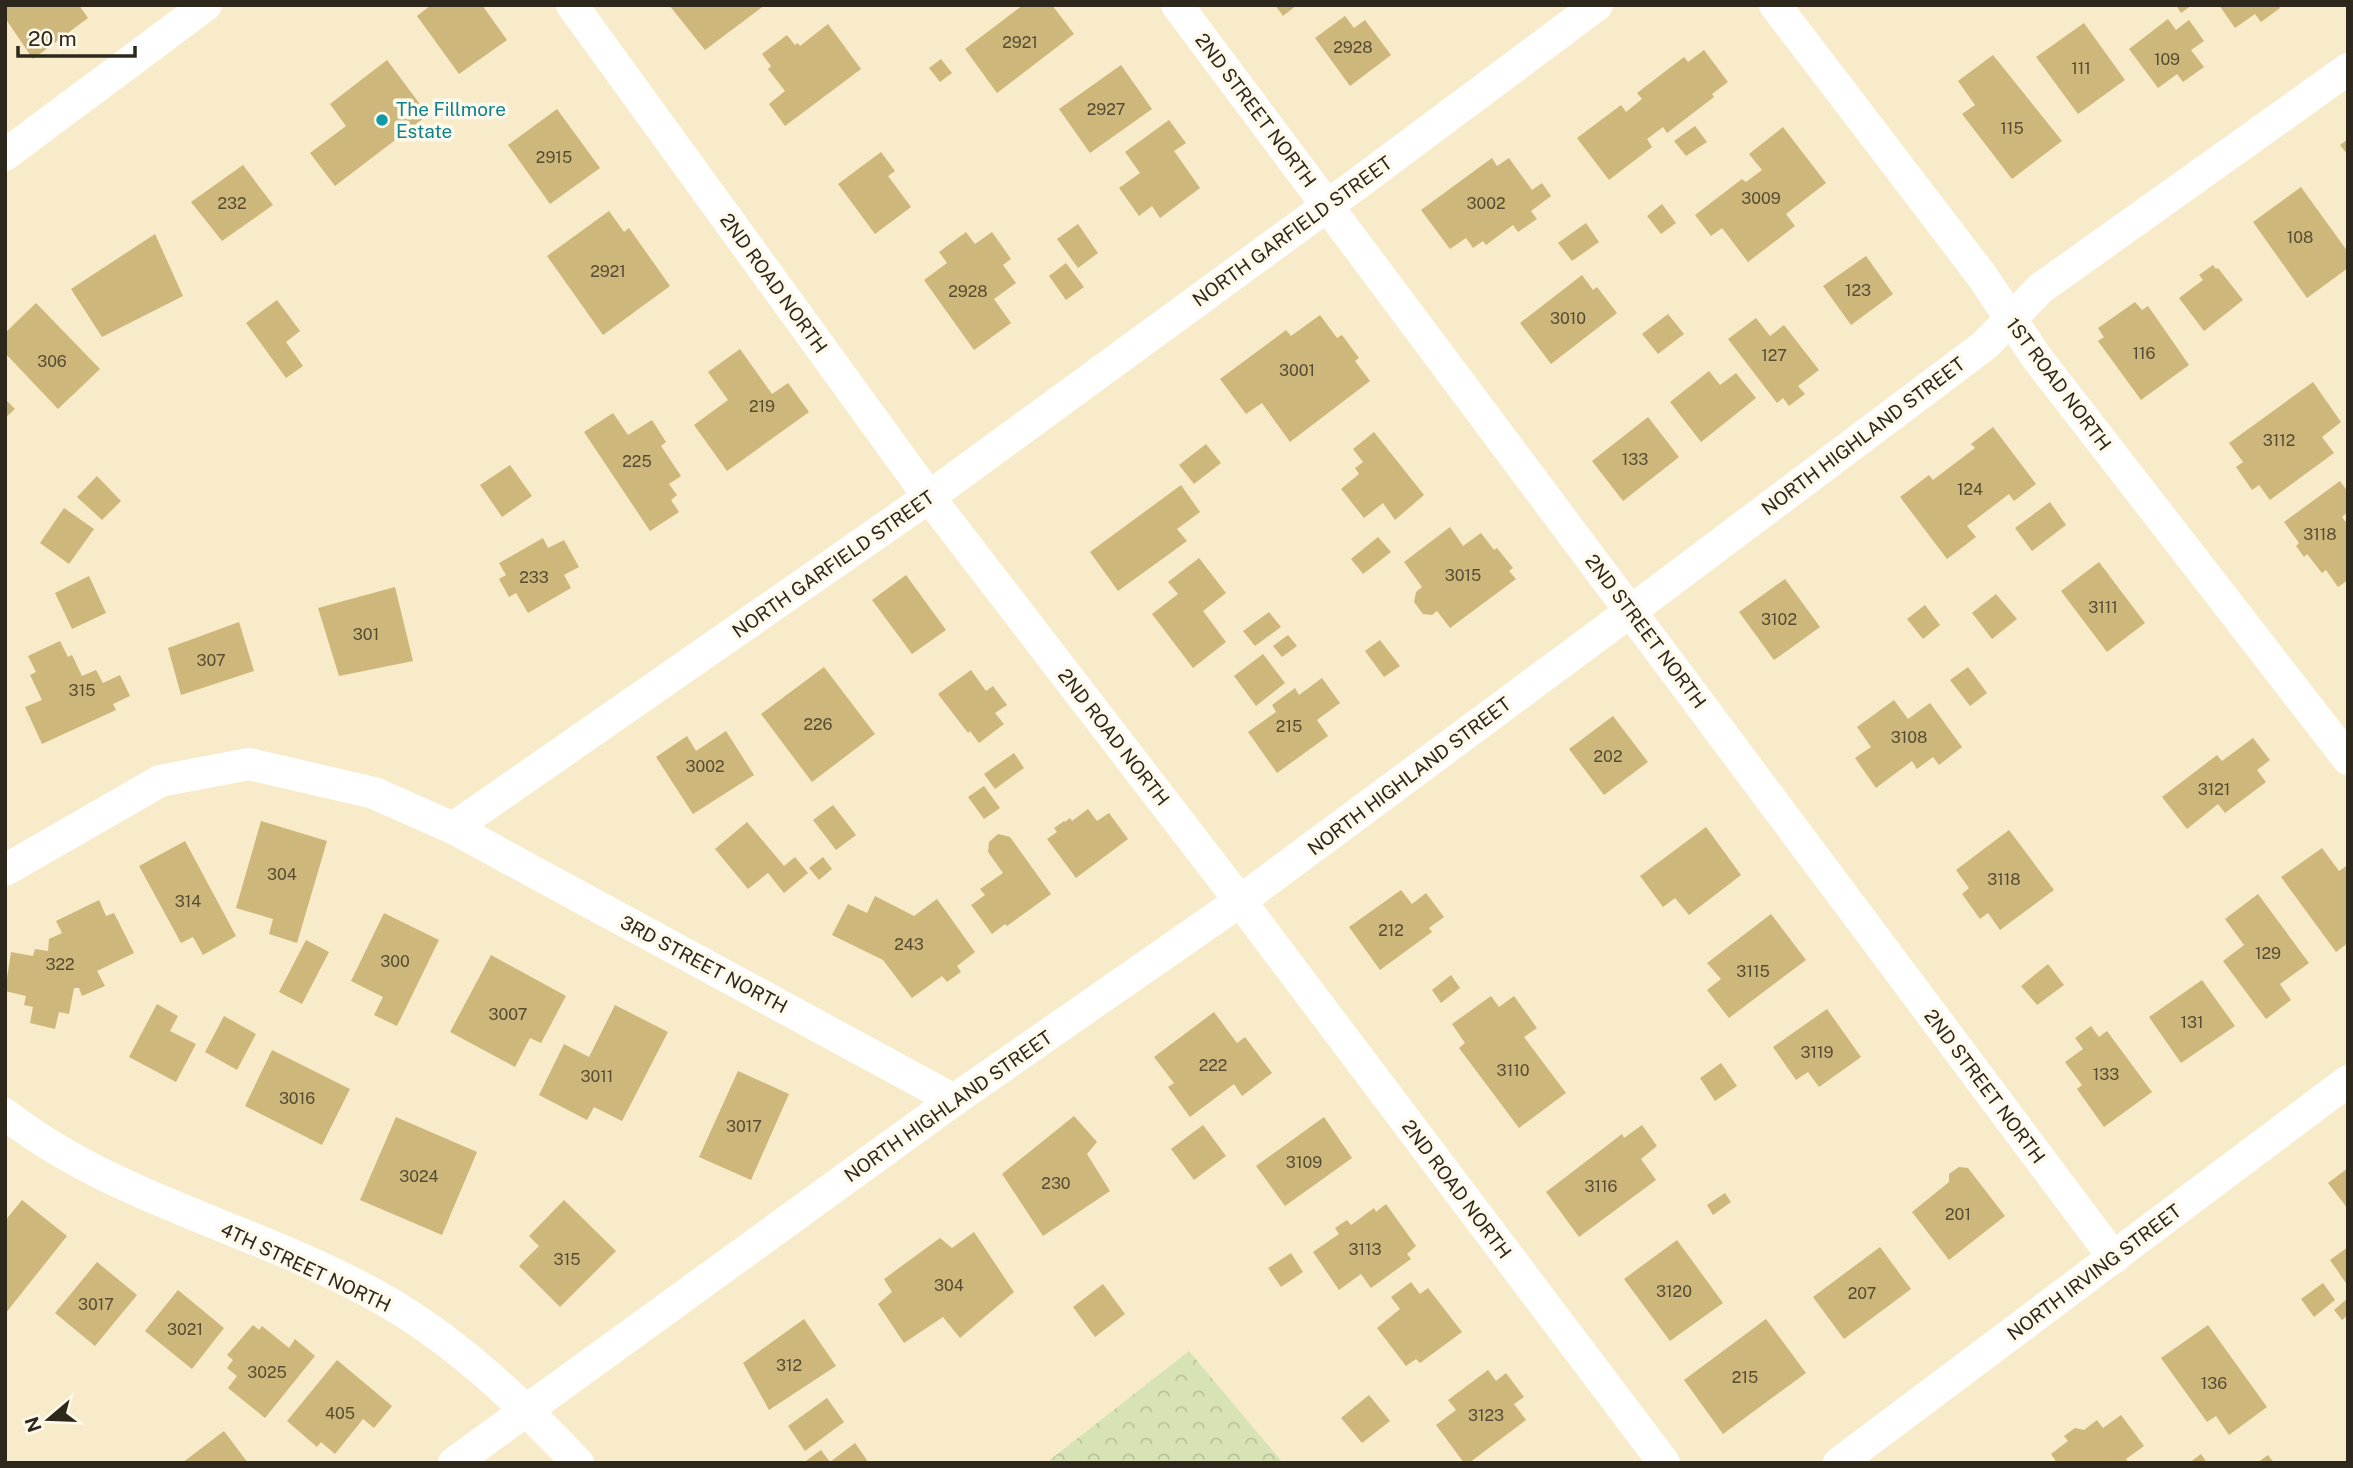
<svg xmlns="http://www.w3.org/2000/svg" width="2353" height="1468" viewBox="0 0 2353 1468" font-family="'Public Sans',sans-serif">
  <defs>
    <pattern id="forest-crowns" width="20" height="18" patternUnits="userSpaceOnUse" patternTransform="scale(1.75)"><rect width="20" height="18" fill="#d7e3b5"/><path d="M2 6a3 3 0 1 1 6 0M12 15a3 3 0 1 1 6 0" fill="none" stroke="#b9c39b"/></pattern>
  </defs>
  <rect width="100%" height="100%" fill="#f8ebc9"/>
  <polygon fill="url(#forest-crowns)" points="1189,1351 1283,1463 1046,1463"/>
  <g fill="#ceb77a">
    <polygon points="5,5 79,5 88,18 33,59 5,18"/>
    <polygon points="431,5 482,5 507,40 459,74 417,16"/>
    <polygon points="669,5 765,5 705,50"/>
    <polygon points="1023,5 1052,5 1074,34 997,93 965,49"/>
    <polygon points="1275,5 1297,5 1283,16"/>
    <polygon points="2176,5 2192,5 2181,13"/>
    <polygon points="2219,5 2278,5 2280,8 2261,22 2255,14 2235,28"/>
    <polygon points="1345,16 1354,28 1365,20 1391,55 1350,86 1315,38"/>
    <polygon points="2168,19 2176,30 2189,20 2204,41 2191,50 2204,67 2183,82 2177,74 2158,88 2129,49"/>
    <polygon points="2084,23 2125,80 2078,114 2036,57"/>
    <polygon points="828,24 861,69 785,126 769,104 785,91 768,69 771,66 762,54 787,35 795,45 798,43 800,46"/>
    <polygon points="1704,50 1728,82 1712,94 1714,97 1667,133 1663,127 1647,139 1652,147 1609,180 1577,138 1621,105 1626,112 1642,99 1637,93 1684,57 1688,62"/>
    <polygon points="1993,55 2062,141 2012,179 1962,114 1975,105 1958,81"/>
    <polygon points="941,59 952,73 940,82 929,68"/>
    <polygon points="387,60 428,115 335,186 310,153 346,126 330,104"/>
    <polygon points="1121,65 1152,109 1090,153 1059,109"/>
    <polygon points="557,109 600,168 550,204 508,145"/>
    <polygon points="1169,120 1186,143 1174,151 1200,188 1160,218 1152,206 1139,216 1119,188 1140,173 1125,152"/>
    <polygon points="1695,126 1707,142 1686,156 1674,141"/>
    <polygon points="1783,127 1826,183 1786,214 1795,226 1748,262 1722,228 1711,236 1695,215 1742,179 1746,182 1762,170 1749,154"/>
    <polygon points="2348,139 2348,155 2340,145"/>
    <polygon points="881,152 895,171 888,176 911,207 875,234 838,184"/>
    <polygon points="1492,158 1497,166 1509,158 1532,190 1542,183 1551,196 1531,211 1537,219 1518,232 1513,225 1486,245 1483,241 1473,248 1466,238 1450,249 1421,210"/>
    <polygon points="243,165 273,205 222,241 191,202"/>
    <polygon points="2301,187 2348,252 2348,268 2307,298 2253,222"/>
    <polygon points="1662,204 1676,223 1661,234 1647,216"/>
    <polygon points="609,211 624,232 629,228 670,286 603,335 547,256"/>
    <polygon points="1586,223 1599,242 1572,261 1558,243"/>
    <polygon points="1078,224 1098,253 1078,268 1057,239"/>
    <polygon points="966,232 975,244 992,232 1011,259 1003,265 1016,283 994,299 1011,323 974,350 924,280 947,263 939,252"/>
    <polygon points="155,234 183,296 102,337 71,289"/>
    <polygon points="1866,256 1893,294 1851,325 1823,286"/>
    <polygon points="1066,263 1084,287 1066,300 1049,276"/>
    <polygon points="2213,265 2216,269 2218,268 2243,300 2204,331 2179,298 2203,280 2199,275"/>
    <polygon points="1582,275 1593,290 1597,287 1617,313 1551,364 1520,323"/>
    <polygon points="277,300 300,331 286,342 303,366 286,378 246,323"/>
    <polygon points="2135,302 2142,310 2148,306 2189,365 2141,400 2098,341 2104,337 2098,328"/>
    <polygon points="36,303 100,369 58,409 5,353 5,333"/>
    <polygon points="1668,314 1684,334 1658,354 1642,334"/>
    <polygon points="1320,315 1337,338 1342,335 1359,358 1355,361 1370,381 1290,442 1262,403 1246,414 1220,379 1286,330 1291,336"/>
    <polygon points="1756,318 1770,336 1784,325 1819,370 1798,386 1805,394 1789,406 1783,398 1777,403 1728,339"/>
    <polygon points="740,349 772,394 788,383 809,412 727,471 694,425 728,400 708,372"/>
    <polygon points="1709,371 1720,385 1736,373 1756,398 1701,442 1670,402"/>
    <polygon points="2313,382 2341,422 2322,437 2334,453 2270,500 2259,485 2252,490 2236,467 2243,462 2229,443"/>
    <polygon points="5,399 15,409 5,418"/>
    <polygon points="613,413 628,435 652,420 666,442 661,446 681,476 669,484 677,495 671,500 679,512 650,531 584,432"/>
    <polygon points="1648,417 1679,457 1623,501 1592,461"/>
    <polygon points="1993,427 2036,484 2014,501 2009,494 1967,526 1976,537 1947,559 1900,497 1929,475 1933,480 1975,448 1971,444"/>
    <polygon points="1374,432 1424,495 1395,520 1383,503 1364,518 1341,489 1359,474 1355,468 1363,462 1353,449"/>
    <polygon points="1206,444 1221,463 1194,484 1179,465"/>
    <polygon points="510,465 532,496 502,517 480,485"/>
    <polygon points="97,476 121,501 102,520 77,497"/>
    <polygon points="2340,481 2348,492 2348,512 2342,517 2348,525 2348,580 2338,587 2326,570 2322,573 2307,554 2304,557 2296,546 2299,543 2284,522"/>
    <polygon points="1181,485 1200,512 1177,529 1187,541 1118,591 1090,552"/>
    <polygon points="2050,502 2066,525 2032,551 2015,528"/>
    <polygon points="64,508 94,529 69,564 40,543"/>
    <polygon points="1450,527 1463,546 1481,533 1494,550 1497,548 1513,568 1509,571 1516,579 1450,628 1437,611 1432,615 1423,614 1414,602 1416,592 1422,587 1404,562"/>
    <polygon points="1378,537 1391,552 1363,574 1351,559"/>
    <polygon points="543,538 548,548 564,540 579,567 564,575 571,588 528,613 516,593 509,597 499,579 506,575 499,563"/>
    <polygon points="1199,558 1226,593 1203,611 1226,642 1193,668 1152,614 1178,594 1168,582"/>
    <polygon points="2099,562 2145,623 2107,652 2061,591"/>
    <polygon points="906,575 946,630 912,654 872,600"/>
    <polygon points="89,576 106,613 72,629 55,593"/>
    <polygon points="1785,579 1820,627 1774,660 1739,612"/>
    <polygon points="395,587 413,661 339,676 318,608"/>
    <polygon points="1996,594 2017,619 1992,639 1972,613"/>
    <polygon points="1925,605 1940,625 1923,639 1907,619"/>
    <polygon points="1269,612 1281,627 1255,646 1243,631"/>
    <polygon points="239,622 254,671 181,695 168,648"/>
    <polygon points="1288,635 1297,646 1282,657 1273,646"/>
    <polygon points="1380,640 1400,666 1384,677 1365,651"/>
    <polygon points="60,641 68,657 72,655 82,676 96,670 103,683 120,675 130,696 113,704 116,710 42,744 25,707 42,700 30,675 36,672 28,656"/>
    <polygon points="1263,654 1285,683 1256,706 1234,676"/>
    <polygon points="824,667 875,734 812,782 761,714"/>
    <polygon points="1968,667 1987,693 1970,706 1950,680"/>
    <polygon points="971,670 986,691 993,686 1007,705 995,713 1004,724 979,743 970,731 968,733 938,694"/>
    <polygon points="1322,678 1340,703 1317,720 1328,736 1277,773 1248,732 1276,712 1272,705 1295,688 1299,695"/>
    <polygon points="1894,700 1908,719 1930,703 1962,747 1939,765 1933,757 1917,769 1912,761 1876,788 1855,758 1871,747 1857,727"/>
    <polygon points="1613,716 1648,762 1604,795 1569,749"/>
    <polygon points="726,731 754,775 693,814 656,757 687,736 696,751"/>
    <polygon points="2253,738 2270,760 2257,770 2266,782 2225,813 2218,804 2187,829 2162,797 2217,755 2222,761"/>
    <polygon points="1014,753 1024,768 995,789 984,774"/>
    <polygon points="984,786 1000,808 984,819 968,797"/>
    <polygon points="833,805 856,835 836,850 813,820"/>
    <polygon points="1088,809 1097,821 1109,813 1128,839 1076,878 1047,839 1057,832 1054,828 1064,821 1065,822 1070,818 1072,821"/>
    <polygon points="261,821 327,841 297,943 269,934 273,919 236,908"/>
    <polygon points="747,822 784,866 795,857 808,873 784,893 768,873 748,889 715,849"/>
    <polygon points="1706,827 1741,875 1689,915 1675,898 1663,907 1640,876"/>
    <polygon points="2009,830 2054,890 2000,930 1988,913 1980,919 1962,894 1969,888 1956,870"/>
    <polygon points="998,834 1010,837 1051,894 1007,926 1005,924 992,934 971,905 985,895 980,889 1003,873 988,852 989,842"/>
    <polygon points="185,841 236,936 203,955 193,937 181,943 139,866"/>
    <polygon points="2322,848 2339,871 2348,865 2348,943 2336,952 2281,877"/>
    <polygon points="823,857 832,869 819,880 809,868"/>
    <polygon points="1401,890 1412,904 1426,893 1444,917 1429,928 1432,932 1380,970 1349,927"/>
    <polygon points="2258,894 2309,963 2280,984 2291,1000 2266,1019 2223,961 2244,945 2225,919"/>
    <polygon points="875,896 914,916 937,899 975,952 957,966 961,972 947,982 942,976 912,998 883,960 832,935 848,904 867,913"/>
    <polygon points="99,900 106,916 114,913 134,953 97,971 105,986 82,996 79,988 74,988 69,1014 59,1012 55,1029 30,1023 33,1007 24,1005 26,996 5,991 11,952 33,956 35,949 48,951 49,939 62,933 56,921"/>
    <polygon points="384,913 439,940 397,1026 374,1015 383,997 351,981"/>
    <polygon points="1771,914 1806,960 1729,1018 1707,990 1721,979 1707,963"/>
    <polygon points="306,940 329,952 302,1004 279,992"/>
    <polygon points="491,955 566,996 541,1043 530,1038 515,1067 450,1032"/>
    <polygon points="2048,964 2064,985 2037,1005 2021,986"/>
    <polygon points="1451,975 1460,988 1441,1003 1432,990"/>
    <polygon points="2202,980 2235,1026 2181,1063 2149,1017"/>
    <polygon points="1491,996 1499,1007 1514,996 1537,1028 1524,1037 1566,1093 1519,1128 1459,1048 1465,1043 1452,1024"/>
    <polygon points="157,1004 178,1016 170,1031 196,1044 176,1082 129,1057"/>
    <polygon points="615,1005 668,1032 622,1121 594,1107 587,1120 539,1095 564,1044 589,1057"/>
    <polygon points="1827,1009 1861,1057 1819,1087 1808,1072 1796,1080 1773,1047"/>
    <polygon points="1214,1012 1237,1043 1245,1037 1272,1073 1242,1096 1234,1084 1190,1117 1168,1087 1174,1083 1154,1057"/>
    <polygon points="224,1016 256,1034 237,1070 205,1052"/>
    <polygon points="2091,1026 2099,1037 2107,1031 2152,1092 2104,1127 2077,1089 2082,1085 2065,1062 2083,1049 2075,1038"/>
    <polygon points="272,1050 350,1089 322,1145 245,1106"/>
    <polygon points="1721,1063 1737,1086 1715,1101 1700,1078"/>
    <polygon points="738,1071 789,1094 751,1180 699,1157"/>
    <polygon points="1074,1116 1097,1142 1087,1154 1110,1191 1043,1236 1002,1174"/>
    <polygon points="396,1117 477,1152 442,1235 360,1200"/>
    <polygon points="1324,1117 1352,1158 1285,1206 1256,1166"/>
    <polygon points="1203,1125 1226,1156 1194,1180 1171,1149"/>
    <polygon points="1642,1125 1657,1146 1641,1159 1656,1180 1579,1237 1546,1192 1622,1134 1624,1138"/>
    <polygon points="1959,1167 1968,1168 2005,1216 1949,1260 1912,1212 1949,1182 1949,1174"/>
    <polygon points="2348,1168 2348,1209 2328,1183"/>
    <polygon points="1725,1193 1731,1202 1713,1215 1707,1205"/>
    <polygon points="22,1200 67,1236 5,1314 5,1221"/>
    <polygon points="564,1200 616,1251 560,1307 519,1266 539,1246 529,1236"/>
    <polygon points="1386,1204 1416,1246 1407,1254 1411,1259 1371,1288 1361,1274 1339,1290 1313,1252 1339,1234 1335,1228 1347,1220 1351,1225 1374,1208 1376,1212"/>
    <polygon points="974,1232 1014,1292 960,1338 943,1317 904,1343 878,1304 892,1292 884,1279 940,1238 952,1248"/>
    <polygon points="1677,1240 1723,1303 1670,1341 1624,1279"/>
    <polygon points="1880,1247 1911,1289 1844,1339 1813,1297"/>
    <polygon points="2348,1247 2348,1286 2330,1260"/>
    <polygon points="1291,1253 1303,1272 1281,1287 1268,1268"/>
    <polygon points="97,1262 137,1295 95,1346 55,1313"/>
    <polygon points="1411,1282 1420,1294 1428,1288 1462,1332 1420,1363 1416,1359 1406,1366 1377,1328 1400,1309 1391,1297"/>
    <polygon points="2323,1283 2335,1300 2314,1317 2301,1299"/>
    <polygon points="1103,1284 1125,1314 1095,1337 1073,1307"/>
    <polygon points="178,1290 224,1328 192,1369 145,1331"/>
    <polygon points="2348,1298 2348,1315 2342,1320 2334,1310"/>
    <polygon points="804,1319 836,1366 769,1410 743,1363"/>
    <polygon points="1766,1319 1806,1373 1723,1434 1684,1380"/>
    <polygon points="253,1325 259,1330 262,1326 289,1348 295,1339 315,1356 265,1418 228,1388 237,1376 227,1368 233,1360 227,1355"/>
    <polygon points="2208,1325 2267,1407 2229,1435 2216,1416 2207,1422 2161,1358"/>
    <polygon points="337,1360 392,1406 374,1428 363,1419 335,1454 321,1442 317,1447 287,1421"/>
    <polygon points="1488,1370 1496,1381 1506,1373 1524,1397 1514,1404 1526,1420 1469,1463 1464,1463 1436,1425 1456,1410 1448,1400"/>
    <polygon points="1369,1395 1390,1421 1362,1443 1341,1418"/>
    <polygon points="827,1398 844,1422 805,1451 788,1426"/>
    <polygon points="2121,1415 2144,1446 2126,1459 2129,1463 2057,1463 2051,1454 2068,1441 2064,1436 2075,1428 2084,1430 2097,1420 2103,1428"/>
    <polygon points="224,1431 248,1463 182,1463"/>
    <polygon points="855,1443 869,1463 803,1463 821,1450 830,1462"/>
    <polygon points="2201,1454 2207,1463 2189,1463"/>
    <polygon points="2268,1455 2274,1463 2257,1463"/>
  </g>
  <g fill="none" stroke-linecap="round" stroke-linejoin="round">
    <g stroke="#fff" stroke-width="32">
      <polyline points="572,5 929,497 1240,901 1664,1463"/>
      <polyline points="1177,5 2114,1258"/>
      <polyline points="1775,5 1982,276 2037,358 2348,759"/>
      <polyline points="5,155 206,5"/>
      <polyline points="453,828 929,497 1357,184 1597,5"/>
      <polyline points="5,870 160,781 249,764 374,793 453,828 954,1100"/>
      <path d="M5,1114C115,1200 255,1228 375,1295C452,1337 518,1400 578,1463"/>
      <polyline points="454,1463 954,1100 1240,901 1631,611 1985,345 2041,288 2348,69"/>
      <polyline points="1839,1463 2348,1081"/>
    </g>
  </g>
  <circle fill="#0f9aa8" stroke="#fef9eb" stroke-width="2.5" cx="382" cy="120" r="7"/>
  <g text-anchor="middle" stroke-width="7" stroke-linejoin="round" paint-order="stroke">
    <g font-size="16" fill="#554c33">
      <text x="1020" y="48">2921</text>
      <text x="1353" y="53">2928</text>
      <text x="2167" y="65">109</text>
      <text x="2081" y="74">111</text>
      <text x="1106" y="115">2927</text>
      <text x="2012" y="134">115</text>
      <text x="554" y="163">2915</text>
      <text x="1761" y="204">3009</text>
      <text x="232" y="209">232</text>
      <text x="1486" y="209">3002</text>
      <text x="2300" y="243">108</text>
      <text x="608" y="277">2921</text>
      <text x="1858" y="296">123</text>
      <text x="968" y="297">2928</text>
      <text x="1568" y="324">3010</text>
      <text x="2144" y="359">116</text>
      <text x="1774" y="361">127</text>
      <text x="52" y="367">306</text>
      <text x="1297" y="376">3001</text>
      <text x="762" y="412">219</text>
      <text x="2279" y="446">3112</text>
      <text x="1635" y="465">133</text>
      <text x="637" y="467">225</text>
      <text x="1970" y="495">124</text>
      <text x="2320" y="540">3118</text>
      <text x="1463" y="581">3015</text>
      <text x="534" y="583">233</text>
      <text x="2103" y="613">3111</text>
      <text x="1779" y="625">3102</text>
      <text x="366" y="640">301</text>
      <text x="211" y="666">307</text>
      <text x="82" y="696">315</text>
      <text x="818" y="730">226</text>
      <text x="1289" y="732">215</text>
      <text x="1909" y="743">3108</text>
      <text x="1608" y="762">202</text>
      <text x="705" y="772">3002</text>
      <text x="2214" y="795">3121</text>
      <text x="282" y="880">304</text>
      <text x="2004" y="885">3118</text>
      <text x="188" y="907">314</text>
      <text x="1391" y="936">212</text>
      <text x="909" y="950">243</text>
      <text x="2268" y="959">129</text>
      <text x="395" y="967">300</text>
      <text x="60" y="970">322</text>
      <text x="1753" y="977">3115</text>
      <text x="508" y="1020">3007</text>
      <text x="2192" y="1028">131</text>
      <text x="1817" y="1058">3119</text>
      <text x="1213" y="1071">222</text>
      <text x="1513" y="1076">3110</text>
      <text x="2106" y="1080">133</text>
      <text x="597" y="1082">3011</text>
      <text x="297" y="1104">3016</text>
      <text x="744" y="1132">3017</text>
      <text x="1304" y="1168">3109</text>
      <text x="419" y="1182">3024</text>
      <text x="1056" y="1189">230</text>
      <text x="1601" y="1192">3116</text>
      <text x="1958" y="1220">201</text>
      <text x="1365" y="1255">3113</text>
      <text x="567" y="1265">315</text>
      <text x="949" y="1291">304</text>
      <text x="1674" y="1297">3120</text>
      <text x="1862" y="1299">207</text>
      <text x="96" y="1310">3017</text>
      <text x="185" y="1335">3021</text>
      <text x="789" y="1371">312</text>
      <text x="267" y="1378">3025</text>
      <text x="1745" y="1383">215</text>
      <text x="2214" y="1389">136</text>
      <text x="340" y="1419">405</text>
      <text x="1486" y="1421">3123</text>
    </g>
    <g font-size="19" fill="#0d838f" stroke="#fef9eb" text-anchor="start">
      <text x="396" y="116">The Fillmore<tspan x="396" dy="22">Estate</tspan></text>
    </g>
    <g font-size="19" fill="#2d281b" stroke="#fef9eb">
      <text transform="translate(1256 110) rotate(53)" y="7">2ND STREET NORTH</text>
      <text transform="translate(1292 231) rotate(-36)" y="7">NORTH GARFIELD STREET</text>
      <text transform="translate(774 283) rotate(54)" y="7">2ND ROAD NORTH</text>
      <text transform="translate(2059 384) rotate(53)" y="7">1ST ROAD NORTH</text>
      <text transform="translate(1863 436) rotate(-37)" y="7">NORTH HIGHLAND STREET</text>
      <text transform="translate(833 564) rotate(-35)" y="7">NORTH GARFIELD STREET</text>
      <text transform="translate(1646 631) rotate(53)" y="7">2ND STREET NORTH</text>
      <text transform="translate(1114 737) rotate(52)" y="7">2ND ROAD NORTH</text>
      <text transform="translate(1409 776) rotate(-37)" y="7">NORTH HIGHLAND STREET</text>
      <text transform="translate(704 964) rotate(28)" y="7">3RD STREET NORTH</text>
      <text transform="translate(1985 1086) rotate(53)" y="7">2ND STREET NORTH</text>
      <text transform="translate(948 1106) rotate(-35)" y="7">NORTH HIGHLAND STREET</text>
      <text transform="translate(1457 1189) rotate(53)" y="7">2ND ROAD NORTH</text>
      <text transform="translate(306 1267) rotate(25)" y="7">4TH STREET NORTH</text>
      <text transform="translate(2094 1272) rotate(-37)" y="7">NORTH IRVING STREET</text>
    </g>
  </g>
  <rect width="2353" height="1468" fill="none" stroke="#2d281b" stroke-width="14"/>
  <g transform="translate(49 1419) rotate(251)" stroke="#fef9eb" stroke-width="5" paint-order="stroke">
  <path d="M0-5L12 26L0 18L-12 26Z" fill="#2d281b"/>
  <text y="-10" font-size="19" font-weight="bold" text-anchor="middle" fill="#2d281b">N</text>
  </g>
  <path d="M18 46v10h117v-10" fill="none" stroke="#2d281b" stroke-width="3.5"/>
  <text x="28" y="46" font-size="21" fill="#2d281b" stroke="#fef9eb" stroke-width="5" paint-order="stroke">20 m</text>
</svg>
